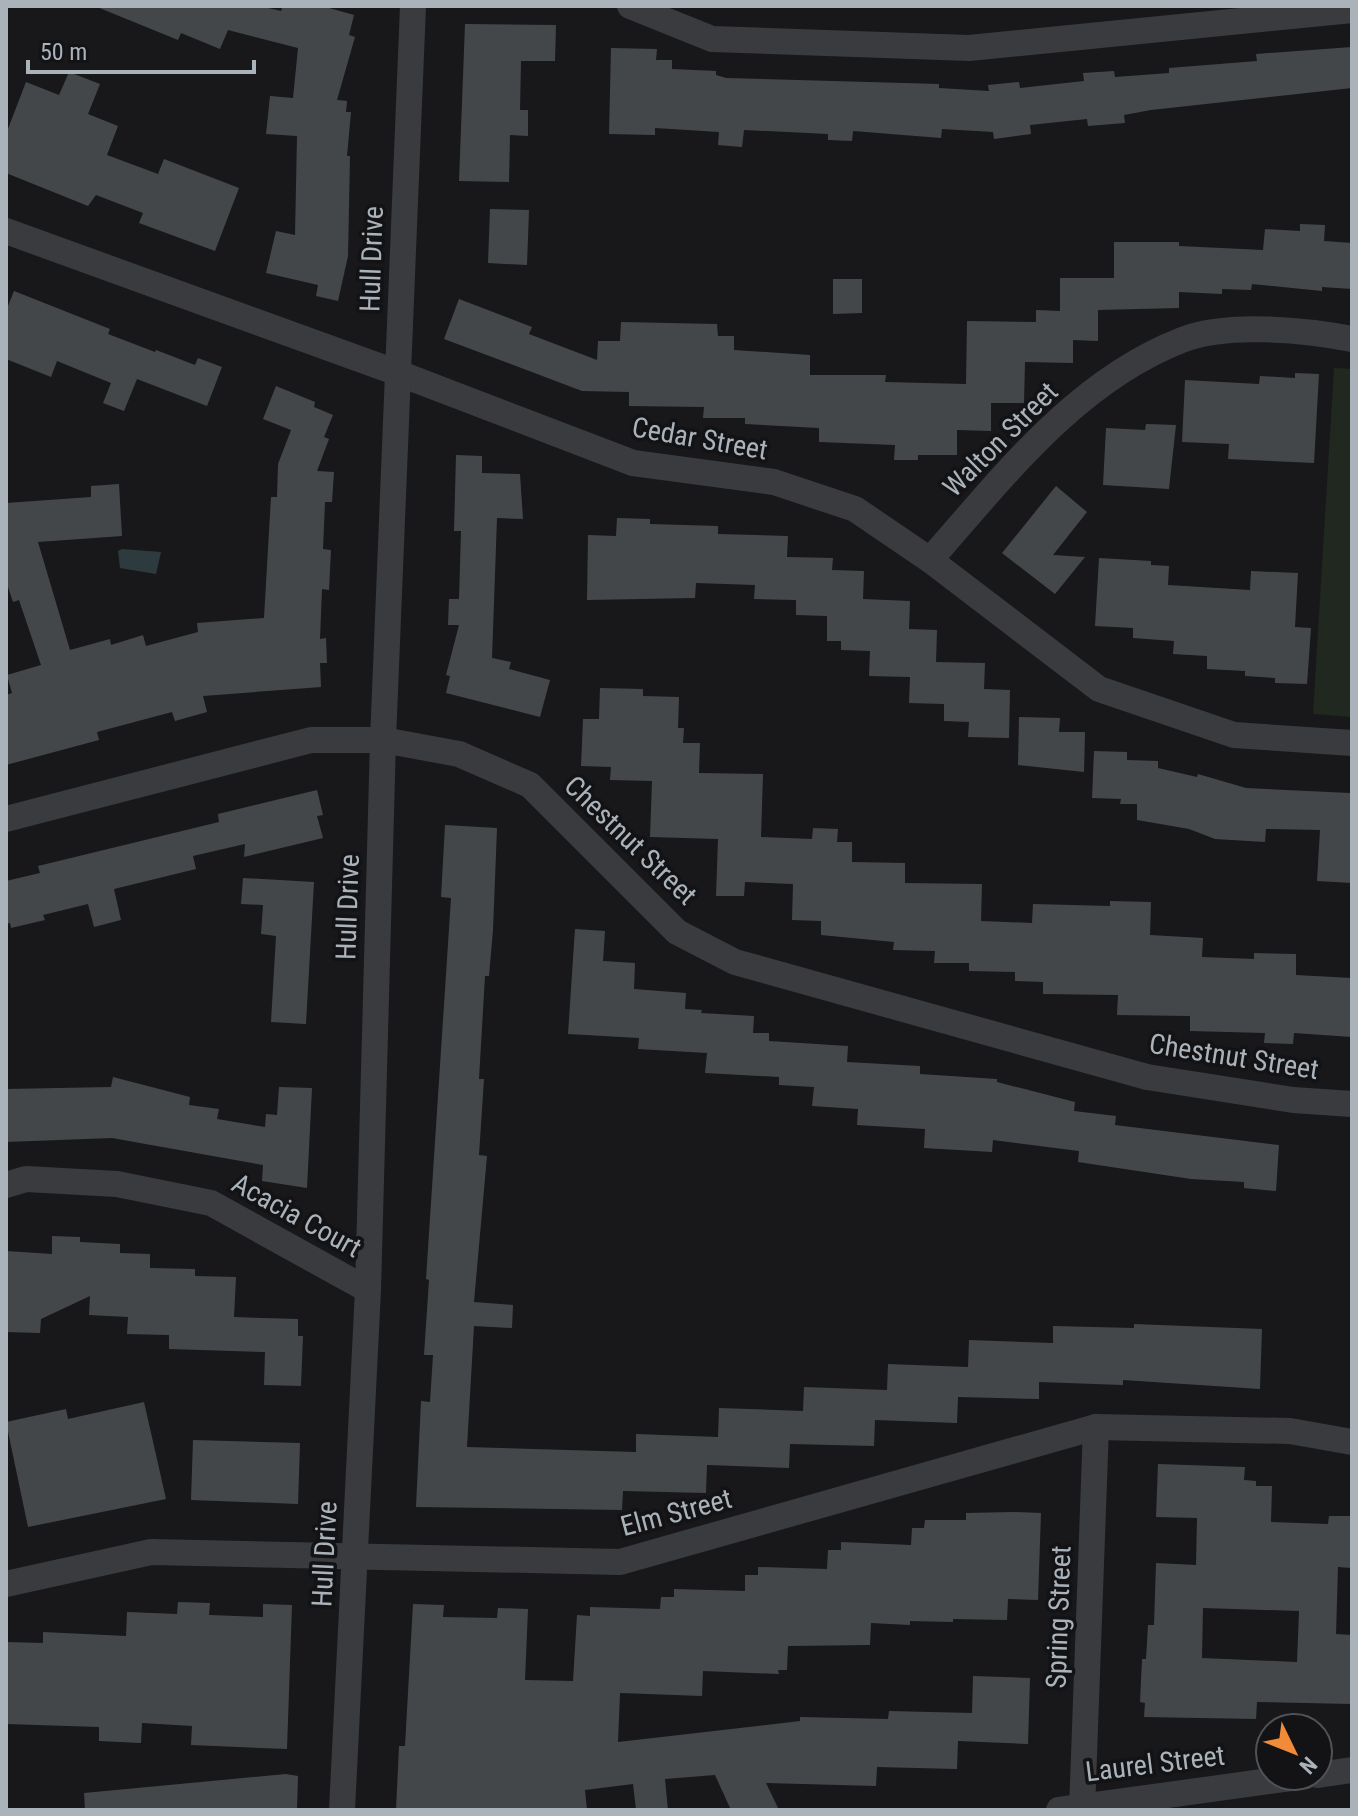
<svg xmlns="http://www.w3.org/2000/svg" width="1358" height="1816" viewBox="0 0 1358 1816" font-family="'Roboto Condensed',sans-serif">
  <rect width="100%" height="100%" fill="#18181a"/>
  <polygon fill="#202820" points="1334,368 1352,369 1352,717 1313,714"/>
  <polygon fill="#2e3b3e" points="122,549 161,552 156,574 120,568 118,551"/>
  <g fill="#44474a" fill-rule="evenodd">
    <polygon points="260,6 281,11 283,6 322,6 354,15 349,35 355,37 337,100 347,101 346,112 351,112 347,156 350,156 348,256 338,301 316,296 318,285 266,273 276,231 295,235 297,136 266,134 270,96 293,98 298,48 228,30 220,49 181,33 178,40 97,7"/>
    <polygon points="465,24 556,25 555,61 521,61 520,110 528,110 528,136 510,135 509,182 459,181"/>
    <polygon points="1352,47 1352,88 1151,110 1124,115 1125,123 1088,126 1087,119 1030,125 1031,134 994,139 993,132 942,129 941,138 853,131 852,141 828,140 828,134 744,130 742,147 718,145 719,132 655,128 655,135 609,134 611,48 657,49 656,60 672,60 672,69 716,71 716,75 726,78 939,84 939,88 989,91 988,85 1019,82 1020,88 1084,81 1083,73 1114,71 1115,77 1169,73 1169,68 1257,61 1256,54"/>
    <polygon points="69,72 100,84 88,114 118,126 107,155 158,174 164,159 239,188 215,251 139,223 143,213 96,195 88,206 6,173 6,134 26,82 59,95"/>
    <polygon points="490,209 529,210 527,265 488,263"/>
    <polygon points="1300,224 1325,225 1324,241 1352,243 1352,289 1322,287 1322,291 1252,284 1251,290 1222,289 1222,294 1179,292 1179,308 1098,310 1098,341 1073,340 1073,363 1025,362 1024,403 991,403 991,431 957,430 957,455 918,455 918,460 894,460 895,445 819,442 819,428 745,424 745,418 703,418 704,407 629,406 629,392 582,391 444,339 459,299 532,327 529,334 597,360 598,341 620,341 621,322 717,324 718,336 734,336 734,350 810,355 810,375 886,375 885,382 966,384 967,321 1036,322 1036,310 1060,311 1060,278 1114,278 1114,242 1179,242 1179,246 1263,250 1265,229 1300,231"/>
    <polygon points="833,279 862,279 862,313 833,314"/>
    <polygon points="14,291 110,329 108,334 155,352 156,350 195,365 198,358 222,367 207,406 137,379 124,411 103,403 111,383 57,361 51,377 6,359 6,311"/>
    <polygon points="1295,373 1319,374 1314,463 1228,459 1229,444 1182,442 1185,380 1259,384 1260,376 1295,378"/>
    <polygon points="276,386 315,402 314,407 333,415 324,437 329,439 317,471 334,472 332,502 325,502 323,549 331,550 329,590 322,589 320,639 326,638 327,663 320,663 321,687 203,696 207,712 175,721 172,712 97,732 99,740 6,765 6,695 12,693 7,675 41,665 19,600 13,602 6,581 6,503 91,497 91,486 119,484 122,536 38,542 70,650 110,639 111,645 143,635 146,646 198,632 197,623 264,618 271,497 277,497 278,464 291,430 263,419"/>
    <polygon points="1146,424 1176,425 1169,489 1103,485 1106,428 1145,430"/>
    <polygon points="456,455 482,456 482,473 520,474 523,519 497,518 492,658 511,662 509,669 550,680 540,717 446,693 450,676 446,675 459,625 448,625 449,599 459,599 461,531 454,531"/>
    <polygon points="1056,486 1087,512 1053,555 1085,557 1055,594 1002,553"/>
    <polygon points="617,518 650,519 650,524 718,526 718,534 788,536 787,557 833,558 832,570 864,571 863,599 910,601 909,629 937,630 936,662 985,663 984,689 1010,690 1009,738 968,737 969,722 944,721 944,704 909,703 910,677 869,676 870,651 841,650 841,641 827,641 827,616 796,615 796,600 754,599 755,585 696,583 695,598 587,600 588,535 616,536"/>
    <polygon points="1099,558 1151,561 1151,565 1169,566 1168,585 1250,590 1251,571 1298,573 1295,627 1311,628 1307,684 1275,683 1275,678 1245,676 1245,671 1207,669 1207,656 1173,654 1174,641 1133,638 1133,628 1095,626"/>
    <polygon points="600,688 643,689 643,696 679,697 678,728 684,728 683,743 700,743 699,773 763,774 761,837 812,839 813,828 838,829 837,842 852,842 852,862 905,863 905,883 982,884 981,921 1032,923 1033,904 1110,906 1110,901 1151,902 1150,935 1203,938 1202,957 1254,959 1254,953 1296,954 1296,975 1352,978 1352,1037 1294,1033 1293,1044 1264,1043 1265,1033 1190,1031 1190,1016 1117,1015 1118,995 1043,994 1043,982 1015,981 1015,972 969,971 969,963 934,963 935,951 893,950 894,942 821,935 821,921 792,920 793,884 745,882 744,896 716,896 718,839 650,837 652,781 610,780 611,767 581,766 583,719 599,719"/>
    <polygon points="1019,717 1060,718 1059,732 1085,732 1084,772 1018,765"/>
    <polygon points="1094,751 1127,752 1127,760 1158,761 1158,768 1197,777 1198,774 1246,788 1350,793 1352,883 1317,881 1320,830 1266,829 1265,842 1215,839 1189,829 1137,820 1137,804 1120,804 1121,799 1092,798"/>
    <polygon points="317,790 323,815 317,816 323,838 244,857 245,844 193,856 196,869 114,889 121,920 94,927 88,904 43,915 45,920 11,928 10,923 6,924 6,881 40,873 38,866 219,822 218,814"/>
    <polygon points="445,825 497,828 493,930 489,976 485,976 479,1079 484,1079 479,1155 487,1156 474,1302 513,1305 512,1328 474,1326 467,1447 636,1452 636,1434 718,1437 719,1408 803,1411 804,1387 887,1390 888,1364 968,1367 969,1340 1053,1343 1053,1326 1134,1328 1134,1324 1262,1329 1260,1389 1123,1380 1123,1385 1039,1382 1039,1399 958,1397 957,1423 875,1420 874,1446 790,1444 789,1468 707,1465 706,1493 623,1491 622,1510 416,1507 421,1401 430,1402 433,1355 424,1355 429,1280 426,1279 451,898 441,897"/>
    <polygon points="243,878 314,882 306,1024 271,1022 276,936 261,934 263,905 241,904"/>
    <polygon points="575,929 605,931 603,961 635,963 634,989 686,993 685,1009 702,1010 701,1013 754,1016 753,1033 769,1033 769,1041 848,1046 847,1062 920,1066 920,1074 997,1079 997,1082 1075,1102 1074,1111 1116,1116 1115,1125 1279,1145 1276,1191 1244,1188 1244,1182 1191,1179 1078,1162 1079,1151 993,1140 992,1152 924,1148 925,1129 857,1125 858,1109 812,1106 814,1087 779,1085 779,1077 705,1073 707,1053 638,1049 639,1038 568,1034"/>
    <polygon points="113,1077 190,1097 189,1105 219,1109 217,1119 265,1127 266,1114 277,1115 279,1087 312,1088 307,1188 262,1181 263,1165 112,1138 6,1142 6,1089 111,1087"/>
    <polygon points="52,1236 80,1237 80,1242 120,1244 120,1253 150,1254 150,1268 195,1269 195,1276 236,1277 234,1317 298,1319 298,1336 303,1336 301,1386 264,1385 265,1352 169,1349 169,1335 127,1334 128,1317 89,1315 90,1296 41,1319 40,1333 6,1332 6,1251 52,1254"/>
    <polygon points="144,1402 166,1499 28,1527 6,1422 66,1409 68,1419"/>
    <polygon points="193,1440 300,1443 298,1504 191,1500"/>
    <path d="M1158,1464L1245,1467L1244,1480L1256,1481V1486H1272L1271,1522L1328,1524L1329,1516H1352V1568L1338,1567L1336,1634L1352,1635V1704L1257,1702L1256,1719L1144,1717L1145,1703L1140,1702L1142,1659H1146L1148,1625H1154L1156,1563L1196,1565L1197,1518L1156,1517ZM1203,1608L1299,1611L1297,1662L1202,1658Z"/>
    <polygon points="1014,1512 1041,1513 1038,1600 1008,1599 1007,1620 953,1619 953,1622 910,1621 910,1625 871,1623 870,1645 788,1646 787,1670 778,1670 779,1674 703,1671 702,1696 620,1693 618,1742 800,1721 800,1717 888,1719 889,1711 972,1713 973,1676 1030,1678 1028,1744 958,1741 957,1769 877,1767 876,1786 766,1783 779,1810 731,1810 715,1775 665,1779 668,1810 636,1810 633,1784 585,1790 587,1810 396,1810 399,1746 405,1746 413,1604 444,1605 443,1617 497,1618 498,1608 528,1609 525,1680 573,1681 577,1615 590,1616 590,1607 660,1609 661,1597 674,1597 674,1589 745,1591 745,1575 758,1575 758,1567 827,1569 828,1550 841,1550 841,1542 911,1545 912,1528 924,1528 925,1520 966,1520 966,1513"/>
    <polygon points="178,1602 210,1603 209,1615 263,1617 263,1604 292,1605 287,1749 191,1745 192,1726 142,1723 141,1743 99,1741 99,1727 6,1724 6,1642 43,1643 43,1632 126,1636 127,1612 177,1614"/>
    <polygon points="286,1774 298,1776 297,1810 85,1810 84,1793"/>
  </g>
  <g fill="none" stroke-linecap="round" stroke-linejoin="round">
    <g stroke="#393b3f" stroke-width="26">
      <polyline points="630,6 712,39 969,48 1352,10"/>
      <polyline points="6,231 398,373 633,463 774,482 855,509 930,560 1099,689 1234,735 1352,743"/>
      <path d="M930,560C1003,477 1076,381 1182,340C1227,322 1305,330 1352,339"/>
      <polyline points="6,819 311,740 383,740 459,754 530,785 677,932 735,962 1147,1077 1293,1100 1352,1104"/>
      <polyline points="6,1185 26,1179 117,1184 211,1203 368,1290"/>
      <polyline points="6,1584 151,1552 620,1562 1096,1427 1290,1431 1352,1442"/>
      <polyline points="1318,1775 1352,1770"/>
      <polyline points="342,1810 368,1290 383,740 413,6"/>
      <polyline points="1059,1810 1306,1776"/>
      <polyline points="1082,1810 1096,1427"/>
    </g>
  </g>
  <g text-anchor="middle" stroke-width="7" stroke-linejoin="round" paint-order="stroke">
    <g font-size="28" fill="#aab2ba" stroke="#131315">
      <text transform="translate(371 259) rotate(-88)" y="10">Hull Drive</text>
      <text transform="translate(700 438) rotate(10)" y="10">Cedar Street</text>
      <text transform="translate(1000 439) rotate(-45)" y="10">Walton Street</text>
      <text transform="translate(631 840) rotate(44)" y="10">Chestnut Street</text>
      <text transform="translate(347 907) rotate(-88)" y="10">Hull Drive</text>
      <text transform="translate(1234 1056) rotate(9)" y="10">Chestnut Street</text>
      <text transform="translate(297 1215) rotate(29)" y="10">Acacia Court</text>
      <text transform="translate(676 1512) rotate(-15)" y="10">Elm Street</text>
      <text transform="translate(324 1554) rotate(-87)" y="10">Hull Drive</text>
      <text transform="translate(1058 1617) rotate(-88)" y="10">Spring Street</text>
      <text transform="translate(1155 1763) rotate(-7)" y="10">Laurel Street</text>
    </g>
  </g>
  <rect width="1358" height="1816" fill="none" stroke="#aab2ba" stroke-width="16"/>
  <g transform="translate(1294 1752) rotate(133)"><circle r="38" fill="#131315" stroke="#4f5357" stroke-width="2"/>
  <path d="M0-6L14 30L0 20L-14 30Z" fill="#f18a39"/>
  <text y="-12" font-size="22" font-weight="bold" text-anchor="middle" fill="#aab2ba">N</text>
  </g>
  <path d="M28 60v12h226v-12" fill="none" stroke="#aab2ba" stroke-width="4"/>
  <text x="40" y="60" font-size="24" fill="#aab2ba" stroke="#131315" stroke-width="6" paint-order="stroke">50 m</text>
</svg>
